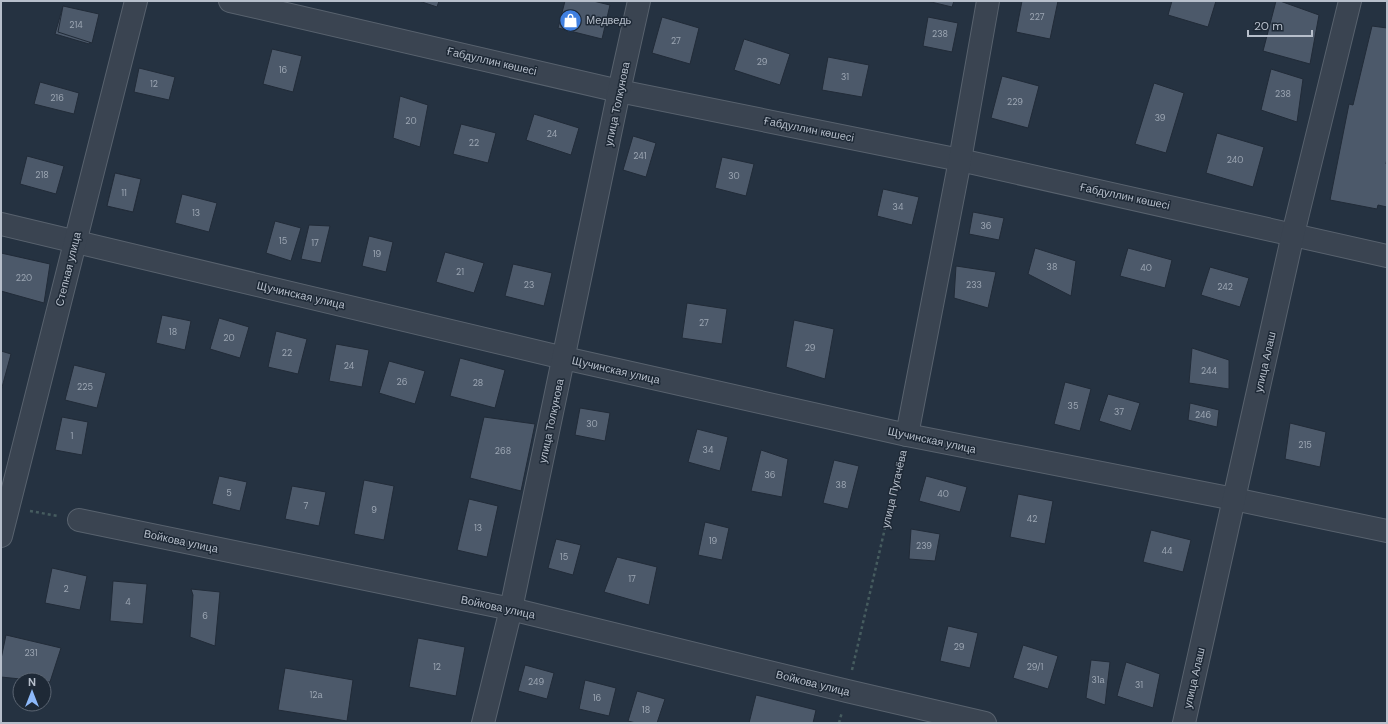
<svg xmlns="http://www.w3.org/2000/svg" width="1388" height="724" viewBox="0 0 1388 724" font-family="'DM Sans',sans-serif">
  <rect width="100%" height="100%" fill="#253241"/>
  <g fill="#4c596a" stroke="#212b38">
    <polygon points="419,1 439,1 437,7"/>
    <polygon points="565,1 593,1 610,5 602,39 558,28"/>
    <polygon points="927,1 954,1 952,7"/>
    <polygon points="1022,1 1058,1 1050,39 1016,32"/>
    <polygon points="1172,1 1216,1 1208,27 1168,15"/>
    <polygon points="1276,1 1280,1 1319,15 1310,64 1263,51"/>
    <polygon points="63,6 98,16 89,44 55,34"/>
    <polygon points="63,6 99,14 92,43 58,32"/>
    <polygon points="662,17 699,28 690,64 652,53"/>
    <polygon points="928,17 958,23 952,52 923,46"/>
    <polygon points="1372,26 1387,28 1387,158 1386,164 1387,164 1387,207 1378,205 1377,209 1330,200 1349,104 1353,105"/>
    <polygon points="744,39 790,54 780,85 734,70"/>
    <polygon points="272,49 302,56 293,92 263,84"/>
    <polygon points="828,57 869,65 862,97 822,90"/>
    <polygon points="139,68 175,77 169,100 134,92"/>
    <polygon points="1271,69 1303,79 1297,122 1261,110"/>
    <polygon points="1002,76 1039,86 1028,128 991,118"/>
    <polygon points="40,82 79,93 74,114 34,104"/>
    <polygon points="1154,83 1184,93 1166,153 1135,144"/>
    <polygon points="400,96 428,105 420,147 393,138"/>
    <polygon points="534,114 579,128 571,155 526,140"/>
    <polygon points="461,124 496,133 488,163 453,154"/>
    <polygon points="1217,133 1264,147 1253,187 1206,173"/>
    <polygon points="633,136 656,143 646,177 623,170"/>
    <polygon points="27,156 64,166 56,194 20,184"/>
    <polygon points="722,157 754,164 746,196 715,188"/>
    <polygon points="115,173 141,179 133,212 107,206"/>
    <polygon points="115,173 141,179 133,212 107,206"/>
    <polygon points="883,189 919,197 912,225 877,216"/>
    <polygon points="182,194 217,203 209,232 175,223"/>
    <polygon points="973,212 1004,218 999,240 969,234"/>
    <polygon points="275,221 301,228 291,261 266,253"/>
    <polygon points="309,225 330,226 321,263 301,259"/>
    <polygon points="369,236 393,242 386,272 362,266"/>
    <polygon points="1035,248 1076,261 1071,296 1028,274"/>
    <polygon points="1128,248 1172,260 1165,288 1120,276"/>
    <polygon points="445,252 484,263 474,293 436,282"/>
    <polygon points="1,253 50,264 44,303 1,291"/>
    <polygon points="513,264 552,273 544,306 505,296"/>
    <polygon points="956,266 996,272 988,308 954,298"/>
    <polygon points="1210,267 1249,278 1240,307 1201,295"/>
    <polygon points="687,303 727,309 722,344 682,338"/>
    <polygon points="162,315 191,321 185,350 156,343"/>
    <polygon points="219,318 249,327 240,358 210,349"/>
    <polygon points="794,320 834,329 825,379 786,367"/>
    <polygon points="276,331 307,339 298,374 268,367"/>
    <polygon points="336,344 369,350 362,387 329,381"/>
    <polygon points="1192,348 1229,360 1229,389 1189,383"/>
    <polygon points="1,351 11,354 1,391"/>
    <polygon points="460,358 505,370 495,408 450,396"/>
    <polygon points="389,361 425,371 415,404 379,393"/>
    <polygon points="74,365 106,373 97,408 65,400"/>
    <polygon points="1065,382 1091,389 1080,431 1054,424"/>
    <polygon points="1108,394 1140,403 1131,431 1099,421"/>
    <polygon points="1190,403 1219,410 1217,427 1188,420"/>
    <polygon points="580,408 610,413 605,441 575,435"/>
    <polygon points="62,417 88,422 82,455 55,450"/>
    <polygon points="484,417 535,424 521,491 470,478"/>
    <polygon points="1290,423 1326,432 1320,467 1285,459"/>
    <polygon points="697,429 728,437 720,471 688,462"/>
    <polygon points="761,450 788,459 782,497 751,491"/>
    <polygon points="834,460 859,466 848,509 823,503"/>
    <polygon points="219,476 247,482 240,511 212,504"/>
    <polygon points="926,476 967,487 960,512 919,501"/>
    <polygon points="364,480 394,486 384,540 354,534"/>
    <polygon points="292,486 326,492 319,526 285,519"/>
    <polygon points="1018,494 1053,501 1045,544 1010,537"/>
    <polygon points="469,499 498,506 487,557 457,550"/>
    <polygon points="705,522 729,528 722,560 698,555"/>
    <polygon points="911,529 940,534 935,561 909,559"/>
    <polygon points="1151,530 1191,540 1183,572 1143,562"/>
    <polygon points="556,539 581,545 573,575 548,568"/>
    <polygon points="617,557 657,567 649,605 604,592"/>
    <polygon points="52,568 87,576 80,610 45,603"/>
    <polygon points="113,581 147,584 143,624 110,621"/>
    <polygon points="191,589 220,592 215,646 190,637 193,595"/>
    <polygon points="948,626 978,633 970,668 940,661"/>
    <polygon points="6,635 61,648 50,682 1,677 1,659"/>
    <polygon points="418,638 465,647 456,696 409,687"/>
    <polygon points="1023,645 1058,656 1048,689 1013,678"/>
    <polygon points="1091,660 1110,662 1105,705 1086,698"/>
    <polygon points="1126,662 1160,674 1153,708 1117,696"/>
    <polygon points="525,665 554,673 547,699 518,691"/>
    <polygon points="285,668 353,680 347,721 278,710"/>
    <polygon points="585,680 616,688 609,716 579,709"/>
    <polygon points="637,691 665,699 657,723 636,723 628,721"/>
    <polygon points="756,695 816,710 813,723 749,723"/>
  </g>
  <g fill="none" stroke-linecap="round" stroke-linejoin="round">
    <defs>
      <g id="minor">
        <polyline points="230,1 619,91 960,160 1387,256"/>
        <polyline points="1,224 564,358 907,435 1234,499 1387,531"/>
        <polyline points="907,435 960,160 988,1"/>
        <polyline points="79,520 511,609 847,691 985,723"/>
        <polyline points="1,536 136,1"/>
        <polyline points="483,723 511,609 619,91 639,1"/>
        <polyline points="1184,723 1293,234 1350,1"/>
      </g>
    </defs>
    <use href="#minor" stroke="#58626e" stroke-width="24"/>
    <g stroke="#465c5f" stroke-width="2.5" stroke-dasharray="3 3" stroke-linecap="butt">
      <polyline points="30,511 58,516"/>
      <polyline points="852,670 902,455"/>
      <polyline points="839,723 842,712"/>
    </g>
    <use href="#minor" stroke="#3a4451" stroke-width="22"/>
  </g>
  <defs>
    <symbol id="shop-disc" viewBox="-11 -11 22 22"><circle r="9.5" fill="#3f7fe0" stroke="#1e2936"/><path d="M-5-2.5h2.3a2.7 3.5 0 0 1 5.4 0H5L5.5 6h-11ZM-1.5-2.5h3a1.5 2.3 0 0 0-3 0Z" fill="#fff"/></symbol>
  </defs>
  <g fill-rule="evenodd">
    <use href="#shop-disc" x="558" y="8" width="25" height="25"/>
  </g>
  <g text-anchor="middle" stroke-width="3" stroke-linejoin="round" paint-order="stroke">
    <g font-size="9" fill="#9ca6b3">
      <text x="1037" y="20">227</text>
      <text x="76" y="28">214</text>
      <text x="940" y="37">238</text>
      <text x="676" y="44">27</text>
      <text x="762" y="65">29</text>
      <text x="283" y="73">16</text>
      <text x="845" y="80">31</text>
      <text x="154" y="87">12</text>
      <text x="1283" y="97">238</text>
      <text x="57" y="101">216</text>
      <text x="1015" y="105">229</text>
      <text x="1160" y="121">39</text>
      <text x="411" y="124">20</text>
      <text x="552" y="137">24</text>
      <text x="474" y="146">22</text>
      <text x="640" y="159">241</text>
      <text x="1235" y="163">240</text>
      <text x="42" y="178">218</text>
      <text x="734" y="179">30</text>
      <text x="124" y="196">11</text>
      <text x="898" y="210">34</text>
      <text x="196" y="216">13</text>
      <text x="986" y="229">36</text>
      <text x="283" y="244">15</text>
      <text x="315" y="246">17</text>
      <text x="377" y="257">19</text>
      <text x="1052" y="270">38</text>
      <text x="1146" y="271">40</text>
      <text x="460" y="275">21</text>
      <text x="24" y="281">220</text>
      <text x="529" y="288">23</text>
      <text x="974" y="288">233</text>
      <text x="1225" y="290">242</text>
      <text x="704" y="326">27</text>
      <text x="173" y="335">18</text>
      <text x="229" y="341">20</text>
      <text x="810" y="351">29</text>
      <text x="287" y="356">22</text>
      <text x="349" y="369">24</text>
      <text x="1209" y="374">244</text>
      <text x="402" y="385">26</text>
      <text x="478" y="386">28</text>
      <text x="85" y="390">225</text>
      <text x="1073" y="409">35</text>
      <text x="1119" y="415">37</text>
      <text x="1203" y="418">246</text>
      <text x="592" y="427">30</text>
      <text x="72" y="439">1</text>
      <text x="1305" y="448">215</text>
      <text x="708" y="453">34</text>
      <text x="503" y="454">268</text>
      <text x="770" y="478">36</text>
      <text x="841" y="488">38</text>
      <text x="229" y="496">5</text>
      <text x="943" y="497">40</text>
      <text x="306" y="509">7</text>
      <text x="374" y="513">9</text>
      <text x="1032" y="522">42</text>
      <text x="478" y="531">13</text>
      <text x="713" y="544">19</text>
      <text x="924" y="549">239</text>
      <text x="1167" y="554">44</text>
      <text x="564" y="560">15</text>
      <text x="632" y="582">17</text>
      <text x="66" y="592">2</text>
      <text x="128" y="605">4</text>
      <text x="205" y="619">6</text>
      <text x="959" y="650">29</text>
      <text x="31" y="656">231</text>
      <text x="437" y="670">12</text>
      <text x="1035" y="670">29/1</text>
      <text x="1098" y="683">31а</text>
      <text x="536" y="685">249</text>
      <text x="1139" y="688">31</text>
      <text x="316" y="698">12а</text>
      <text x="597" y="701">16</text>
      <text x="646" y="713">18</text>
    </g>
    <g font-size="11" fill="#b7bfcb" stroke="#1e2936" text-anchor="start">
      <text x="586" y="24">Медведь</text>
    </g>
    <g font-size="11" fill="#b7bfcb" stroke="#1e2936">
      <text transform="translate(492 61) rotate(13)" y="4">Ғабдуллин көшесі</text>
      <text transform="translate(617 104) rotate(-78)" y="4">улица Толкунова</text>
      <text transform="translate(809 129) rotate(11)" y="4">Ғабдуллин көшесі</text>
      <text transform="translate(1125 196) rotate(12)" y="4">Ғабдуллин көшесі</text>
      <text transform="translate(68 269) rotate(-76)" y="4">Степная улица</text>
      <text transform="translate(301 295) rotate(13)" y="4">Щучинская улица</text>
      <text transform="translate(1265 362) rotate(-77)" y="4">улица Алаш</text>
      <text transform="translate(616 370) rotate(13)" y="4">Щучинская улица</text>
      <text transform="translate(551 421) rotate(-78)" y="4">улица Толкунова</text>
      <text transform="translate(932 440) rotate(12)" y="4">Щучинская улица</text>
      <text transform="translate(894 489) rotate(-77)" y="4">улица Пугачёва</text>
      <text transform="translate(181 541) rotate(12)" y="4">Войкова улица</text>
      <text transform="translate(498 607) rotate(12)" y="4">Войкова улица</text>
      <text transform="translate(1194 678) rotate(-77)" y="4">улица Алаш</text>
      <text transform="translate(813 683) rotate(14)" y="4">Войкова улица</text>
    </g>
  </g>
  <rect width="1388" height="724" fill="none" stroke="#b7bfcb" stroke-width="4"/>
  <g transform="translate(32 692)"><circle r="19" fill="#1e2936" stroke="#5b6572"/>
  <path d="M0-3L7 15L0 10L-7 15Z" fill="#8db9f9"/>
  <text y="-6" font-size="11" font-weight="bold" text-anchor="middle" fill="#b7bfcb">N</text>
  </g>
  <path d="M1248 30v6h64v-6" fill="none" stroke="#b7bfcb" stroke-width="2"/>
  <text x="1254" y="30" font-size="12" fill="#b7bfcb" stroke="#1e2936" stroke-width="3" paint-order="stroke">20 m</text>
</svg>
